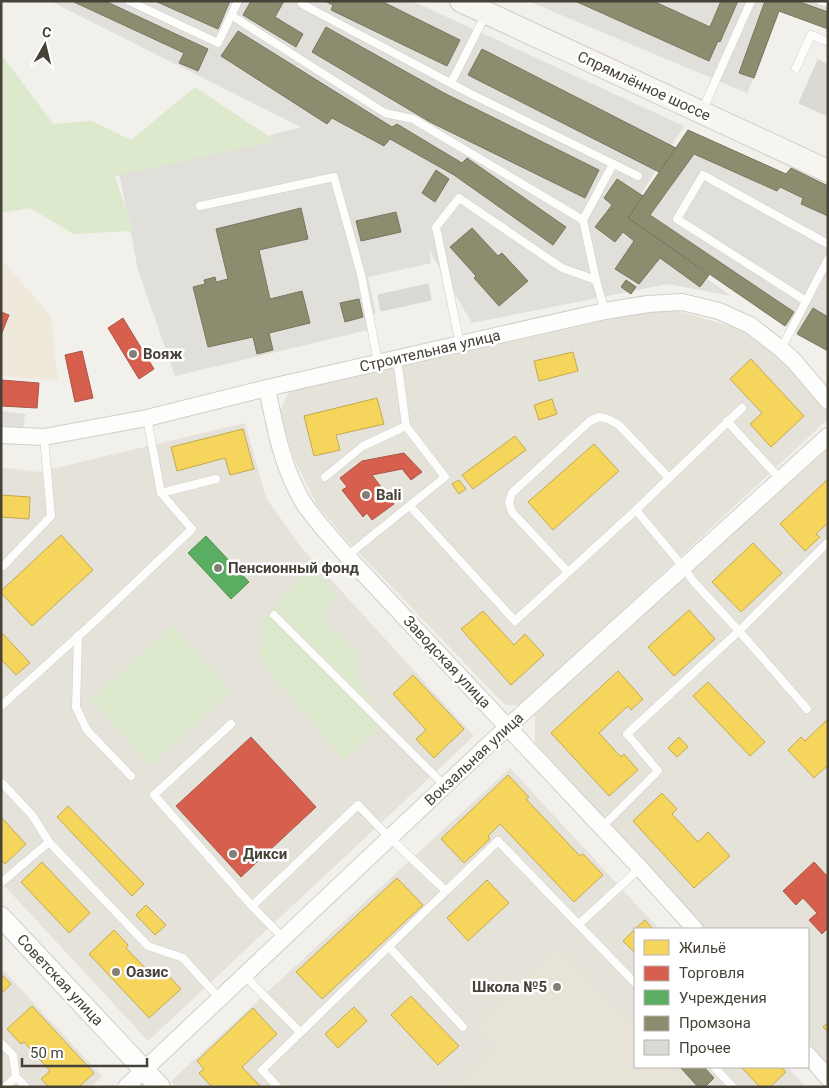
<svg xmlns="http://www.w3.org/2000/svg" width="829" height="1088" viewBox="0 0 829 1088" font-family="Roboto,sans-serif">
  <rect width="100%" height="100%" fill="#f1f0eb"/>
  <g fill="#e5e2da">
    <polygon points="674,310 737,328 771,348 828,407 828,419 521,705 505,705 344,537 317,505 294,459 279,412 289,392 629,315"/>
    <polygon points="245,423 266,498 301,547 474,736 148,1041 1,882 1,467 39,472"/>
    <polygon points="828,446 828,1064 808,1042 808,929 706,929 535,742 535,714"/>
    <polygon points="510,768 659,929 635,929 635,1067 787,1067 806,1087 177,1087 171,1081"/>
    <polygon points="1,968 102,1076 91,1087 1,1087"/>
  </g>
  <polygon fill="#efe9dc" points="1,259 51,316 58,381 1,376"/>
  <g fill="#e1dfda">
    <polygon points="412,1 684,126 625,220 731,296 668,284 472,323 429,250 431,263 368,277 376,313 365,316 368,330 175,376 138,270 119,172 217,150 301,127 50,1"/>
    <polygon points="528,1 828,1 828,29 779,12 754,78 747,93"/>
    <polygon points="688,130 786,174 791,168 828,186 828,351 785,326 628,218"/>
  </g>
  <polygon fill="#e7e3d7" points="559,948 635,1028 635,1067 672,1067 690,1087 454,1087 496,1047 476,1026"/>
  <g fill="#dde9cd">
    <polygon points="1,54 53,124 92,121 131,140 195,87 276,141 115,176 133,231 74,234 30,208 1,213"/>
    <polygon points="312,565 337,596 320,618 359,654 356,675 384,724 344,760 260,661 261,621"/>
    <polygon points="173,626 232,692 150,765 91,700"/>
  </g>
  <polygon fill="#e0dfdc" points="1,411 25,414 23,428 1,425"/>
  <g fill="#f6d55c" stroke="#c2a951">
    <polygon points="573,352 578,371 539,381 534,361"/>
    <polygon points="751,359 804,416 771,447 750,424 762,413 730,379"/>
    <polygon points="377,398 384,424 336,435 340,450 314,456 304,416"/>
    <polygon points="552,399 557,414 539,420 534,405"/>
    <polygon points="243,429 254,469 230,475 225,458 177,471 171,447"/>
    <polygon points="515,436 526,450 473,489 462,475"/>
    <polygon points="594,444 619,471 553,530 528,502"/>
    <polygon points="828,479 828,523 816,534 820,537 805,551 780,524"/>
    <polygon points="459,480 466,489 459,494 452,484"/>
    <polygon points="1,495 30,497 29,519 1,517"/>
    <polygon points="61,535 93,570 32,626 1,593 1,591"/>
    <polygon points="753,543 782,573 741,612 712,582"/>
    <polygon points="689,610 715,639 674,676 648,647"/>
    <polygon points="483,611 514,645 525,634 544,655 511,685 461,629"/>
    <polygon points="3,634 30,663 16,675 1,659 1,635"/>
    <polygon points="618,671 643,699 631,710 628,706 599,733 621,757 624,754 638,770 609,796 551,733"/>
    <polygon points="413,675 464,729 434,758 416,739 426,730 393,694"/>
    <polygon points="708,682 765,742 750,756 693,696"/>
    <polygon points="828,719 828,765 814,778 788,750 801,737 805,741"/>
    <polygon points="679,737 688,747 677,757 668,748"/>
    <polygon points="508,775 529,797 526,799 580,856 583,854 603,875 574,902 500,824 488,836 490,839 464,863 441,839"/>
    <polygon points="662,793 677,809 672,814 698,842 708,832 730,856 694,888 633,821"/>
    <polygon points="68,806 144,884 132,896 57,817"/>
    <polygon points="1,817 26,844 5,864 1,860"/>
    <polygon points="42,862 90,913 69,933 21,882"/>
    <polygon points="397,878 423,905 322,999 296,972"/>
    <polygon points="487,880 509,903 468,941 447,918"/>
    <polygon points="146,905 166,925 155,935 136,915"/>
    <polygon points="645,920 653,929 635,929"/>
    <polygon points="635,929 635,953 623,941"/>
    <polygon points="114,930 128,945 126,948 153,976 161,968 181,989 149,1018 89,954"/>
    <polygon points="1,974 11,984 1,994"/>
    <polygon points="411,996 459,1046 438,1065 391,1015"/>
    <polygon points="32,1006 94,1073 79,1087 49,1087 41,1079 50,1071 24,1042 21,1044 7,1029"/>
    <polygon points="354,1007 367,1021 338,1048 325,1034"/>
    <polygon points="253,1008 277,1034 242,1067 261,1087 212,1087 199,1073 204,1069 197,1061"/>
    <polygon points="828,1023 828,1032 823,1027"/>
    <polygon points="741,1067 781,1067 786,1072 770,1087 760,1087"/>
  </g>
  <g fill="#d6604d" stroke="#ab5747">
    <polygon points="1,312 9,315 1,335"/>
    <polygon points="123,318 154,369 139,379 108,328"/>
    <polygon points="82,351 93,398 75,402 65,355"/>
    <polygon points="1,380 39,383 37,408 1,406"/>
    <polygon points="404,453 422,472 411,480 402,469 372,475 394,504 372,520 367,513 363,517 342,490 347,487 340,478 362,461"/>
    <polygon points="251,737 316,807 241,877 176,806"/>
    <polygon points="814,862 828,877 828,928 822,934 809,920 817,913 803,898 796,905 783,891"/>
  </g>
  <polygon fill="#5aae61" stroke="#548e55" points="206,536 249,582 231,599 188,553"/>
  <g fill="#8c8c6e" stroke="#77765e">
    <polygon points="74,1 105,1 208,49 198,71 179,63 184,53 74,2"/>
    <polygon points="155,1 230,1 218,29"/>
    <polygon points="251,1 284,1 275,17 303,34 296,47 243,15"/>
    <polygon points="325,1 381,1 460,40 447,66 331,10 333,5"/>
    <polygon points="575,1 653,1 710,27 721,1 738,1 720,42 718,41 709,61"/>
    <polygon points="765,1 797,1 828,12 828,29 779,11 754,78 739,73"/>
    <polygon points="326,27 444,93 599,170 585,198 430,122 312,52"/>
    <polygon points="238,31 392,127 397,124 462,163 467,158 566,227 553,245 454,175 390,139 384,146 332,118 327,124 221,56"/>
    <polygon points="482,49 676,148 659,172 468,75"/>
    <polygon points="688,130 786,174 791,168 828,186 828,216 801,204 803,198 780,187 777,191 694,154 650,215 794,312 785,326 628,218"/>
    <polygon points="436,170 449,179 435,202 422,193"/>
    <polygon points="617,179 643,196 628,218 709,275 700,287 660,258 639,284 615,269 634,241 623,232 615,242 595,227 612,205 604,198"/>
    <polygon points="301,208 308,239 259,250 270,299 302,291 310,323 269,333 273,350 257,354 253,337 208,347 193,287 205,284 204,280 215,277 216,282 228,279 216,229"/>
    <polygon points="396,212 401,232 361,241 356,221"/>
    <polygon points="472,228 498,256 502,253 528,281 499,306 474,278 476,276 450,247"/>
    <polygon points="626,280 636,287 631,294 621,287"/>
    <polygon points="359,299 363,317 345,322 340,303"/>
    <polygon points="813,308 828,317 828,351 797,334"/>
    <polygon points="680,1067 704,1067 714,1078 705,1087 698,1087"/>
  </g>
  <g fill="#dbd9d4" stroke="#d9d7d1">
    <polygon points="818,60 828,65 828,116 799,103"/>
    <polygon points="428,284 431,300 381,311 378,295"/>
  </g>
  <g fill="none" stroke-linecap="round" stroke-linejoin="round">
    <defs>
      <g id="service">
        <polyline points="129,1 218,43 238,1"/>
        <polyline points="303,1 302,4 469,93 638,176"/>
        <polyline points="821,1 828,3"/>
        <polyline points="231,15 385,113 413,119 583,220"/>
        <polyline points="796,68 811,35 828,42"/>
        <polyline points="451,83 486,14"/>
        <polyline points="702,111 751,1"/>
        <polyline points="200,206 334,177 361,274 378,362"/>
        <polyline points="806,301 677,219 703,175 828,244"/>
        <polyline points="605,311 596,280 583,220 613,164"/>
        <polyline points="460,344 436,227 459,198 562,268 596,280"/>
        <polyline points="781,349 828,259"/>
        <polyline points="727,421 780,479"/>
        <polyline points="325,477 363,446 406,426 397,358"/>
        <polyline points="161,493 216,479"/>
        <polyline points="410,506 515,621 636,510 742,408"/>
        <polyline points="636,510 684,568 694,582 739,631 807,709"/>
        <polyline points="347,556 445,477 406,426"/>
        <polyline points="3,566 51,516 44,437"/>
        <polyline points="568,572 512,512 509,502 512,493 590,421 599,417 608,419 619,425 669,478"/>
        <polyline points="274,615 445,786"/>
        <polyline points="78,636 76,707 87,730 131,776"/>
        <polyline points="1,706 95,621 192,529 161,493 147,418"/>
        <polyline points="231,724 154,795 252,906"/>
        <polyline points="1,782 32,815 49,842 148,946 183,958 220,999"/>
        <polyline points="602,827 658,771 627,734 739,631 828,542"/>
        <polyline points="1,883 49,842"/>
        <polyline points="579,924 640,868"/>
        <polyline points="283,938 252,906 358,805 390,838 446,891 498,841 635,983"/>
        <polyline points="389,947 463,1027"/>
        <polyline points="244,975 300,1032"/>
        <polyline points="1,1043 13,1055 16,1077 26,1087"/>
        <polyline points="714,1067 733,1087"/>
        <polyline points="5,1087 16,1077"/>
        <polyline points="278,1087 262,1070 446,891"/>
      </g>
      <g id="minor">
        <path d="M267,388C275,427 282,467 303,502C315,521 332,538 347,556L640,868L695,929"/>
        <polyline points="1,435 44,437 147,418 267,388 605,311 648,304 682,302 719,311 750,325 781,349 794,361 828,401"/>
        <polyline points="808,1055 828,1078"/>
        <polyline points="126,1087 490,743 828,436"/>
      </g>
      <polyline id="tertiary" points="1,917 160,1087"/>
      <polyline id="secondary" points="461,1 828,171"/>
    </defs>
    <use href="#service" stroke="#cfcec9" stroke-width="9"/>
    <use href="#minor" stroke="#cfcec9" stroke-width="18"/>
    <use href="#tertiary" stroke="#cfcec9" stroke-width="22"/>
    <use href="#secondary" stroke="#cfcdc3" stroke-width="24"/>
    <use href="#service" stroke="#fdfdfc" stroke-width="8"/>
    <use href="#minor" stroke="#fdfdfc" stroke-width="16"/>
    <use href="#tertiary" stroke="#fdfdfc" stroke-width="20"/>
    <use href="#secondary" stroke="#f6f5f0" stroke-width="22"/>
  </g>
  <g fill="#827f77" stroke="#fff" stroke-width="2">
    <circle cx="133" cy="354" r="5"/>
    <circle cx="366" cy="495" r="5"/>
    <circle cx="218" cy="568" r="5"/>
    <circle cx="233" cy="854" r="5"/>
    <circle cx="116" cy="972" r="5"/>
    <circle cx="557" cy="987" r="5"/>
  </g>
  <g text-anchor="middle" stroke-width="5" stroke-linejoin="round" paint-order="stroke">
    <g font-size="15" fill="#474238" stroke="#fff">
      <text transform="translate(644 86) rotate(25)" y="5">Спрямлённое шоссе</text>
      <text transform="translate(430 351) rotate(-13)" y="5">Строительная улица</text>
      <text transform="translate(447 662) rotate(47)" y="5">Заводская улица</text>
      <text transform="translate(474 759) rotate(-43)" y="5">Вокзальная улица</text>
      <text transform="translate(60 980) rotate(47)" y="5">Советская улица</text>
    </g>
    <g font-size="15" font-weight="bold" fill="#474238" stroke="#fff" text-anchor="start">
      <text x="143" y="359">Вояж</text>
      <text x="376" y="500">Bali</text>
      <text x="228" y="573">Пенсионный фонд</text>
      <text x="243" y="859">Дикси</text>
      <text x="126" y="977">Оазис</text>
      <text x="547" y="992" text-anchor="end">Школа №5</text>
    </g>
  </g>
  <rect width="829" height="1088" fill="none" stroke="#474238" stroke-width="5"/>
  <rect x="634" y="928" width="175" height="140" fill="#ffffff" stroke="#b5b3af"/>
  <rect x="644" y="940" width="25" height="15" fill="#f6d55c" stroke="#b5b3af"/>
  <text x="679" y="953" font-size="15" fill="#474238">Жильё</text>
  <rect x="644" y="966" width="25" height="15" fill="#d6604d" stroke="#b5b3af"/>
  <text x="679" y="978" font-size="15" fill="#474238">Торговля</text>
  <rect x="644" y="990" width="25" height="15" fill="#5aae61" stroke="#b5b3af"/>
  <text x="679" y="1003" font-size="15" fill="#474238">Учреждения</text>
  <rect x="644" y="1016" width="25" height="15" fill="#8c8c6e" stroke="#b5b3af"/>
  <text x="679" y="1028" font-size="15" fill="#474238">Промзона</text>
  <rect x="644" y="1040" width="25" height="15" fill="#dbd9d4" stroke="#b5b3af"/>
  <text x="679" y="1053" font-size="15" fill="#474238">Прочее</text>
  <g transform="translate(45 45) rotate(8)" stroke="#ffffff" stroke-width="4" paint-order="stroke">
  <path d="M0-4L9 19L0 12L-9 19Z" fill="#474238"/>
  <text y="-8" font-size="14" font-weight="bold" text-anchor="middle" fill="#474238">С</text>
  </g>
  <path d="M22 1058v8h125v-8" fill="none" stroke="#474238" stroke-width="2.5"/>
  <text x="30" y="1058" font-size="15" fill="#474238" stroke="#ffffff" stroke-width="4" paint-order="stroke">50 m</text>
</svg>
